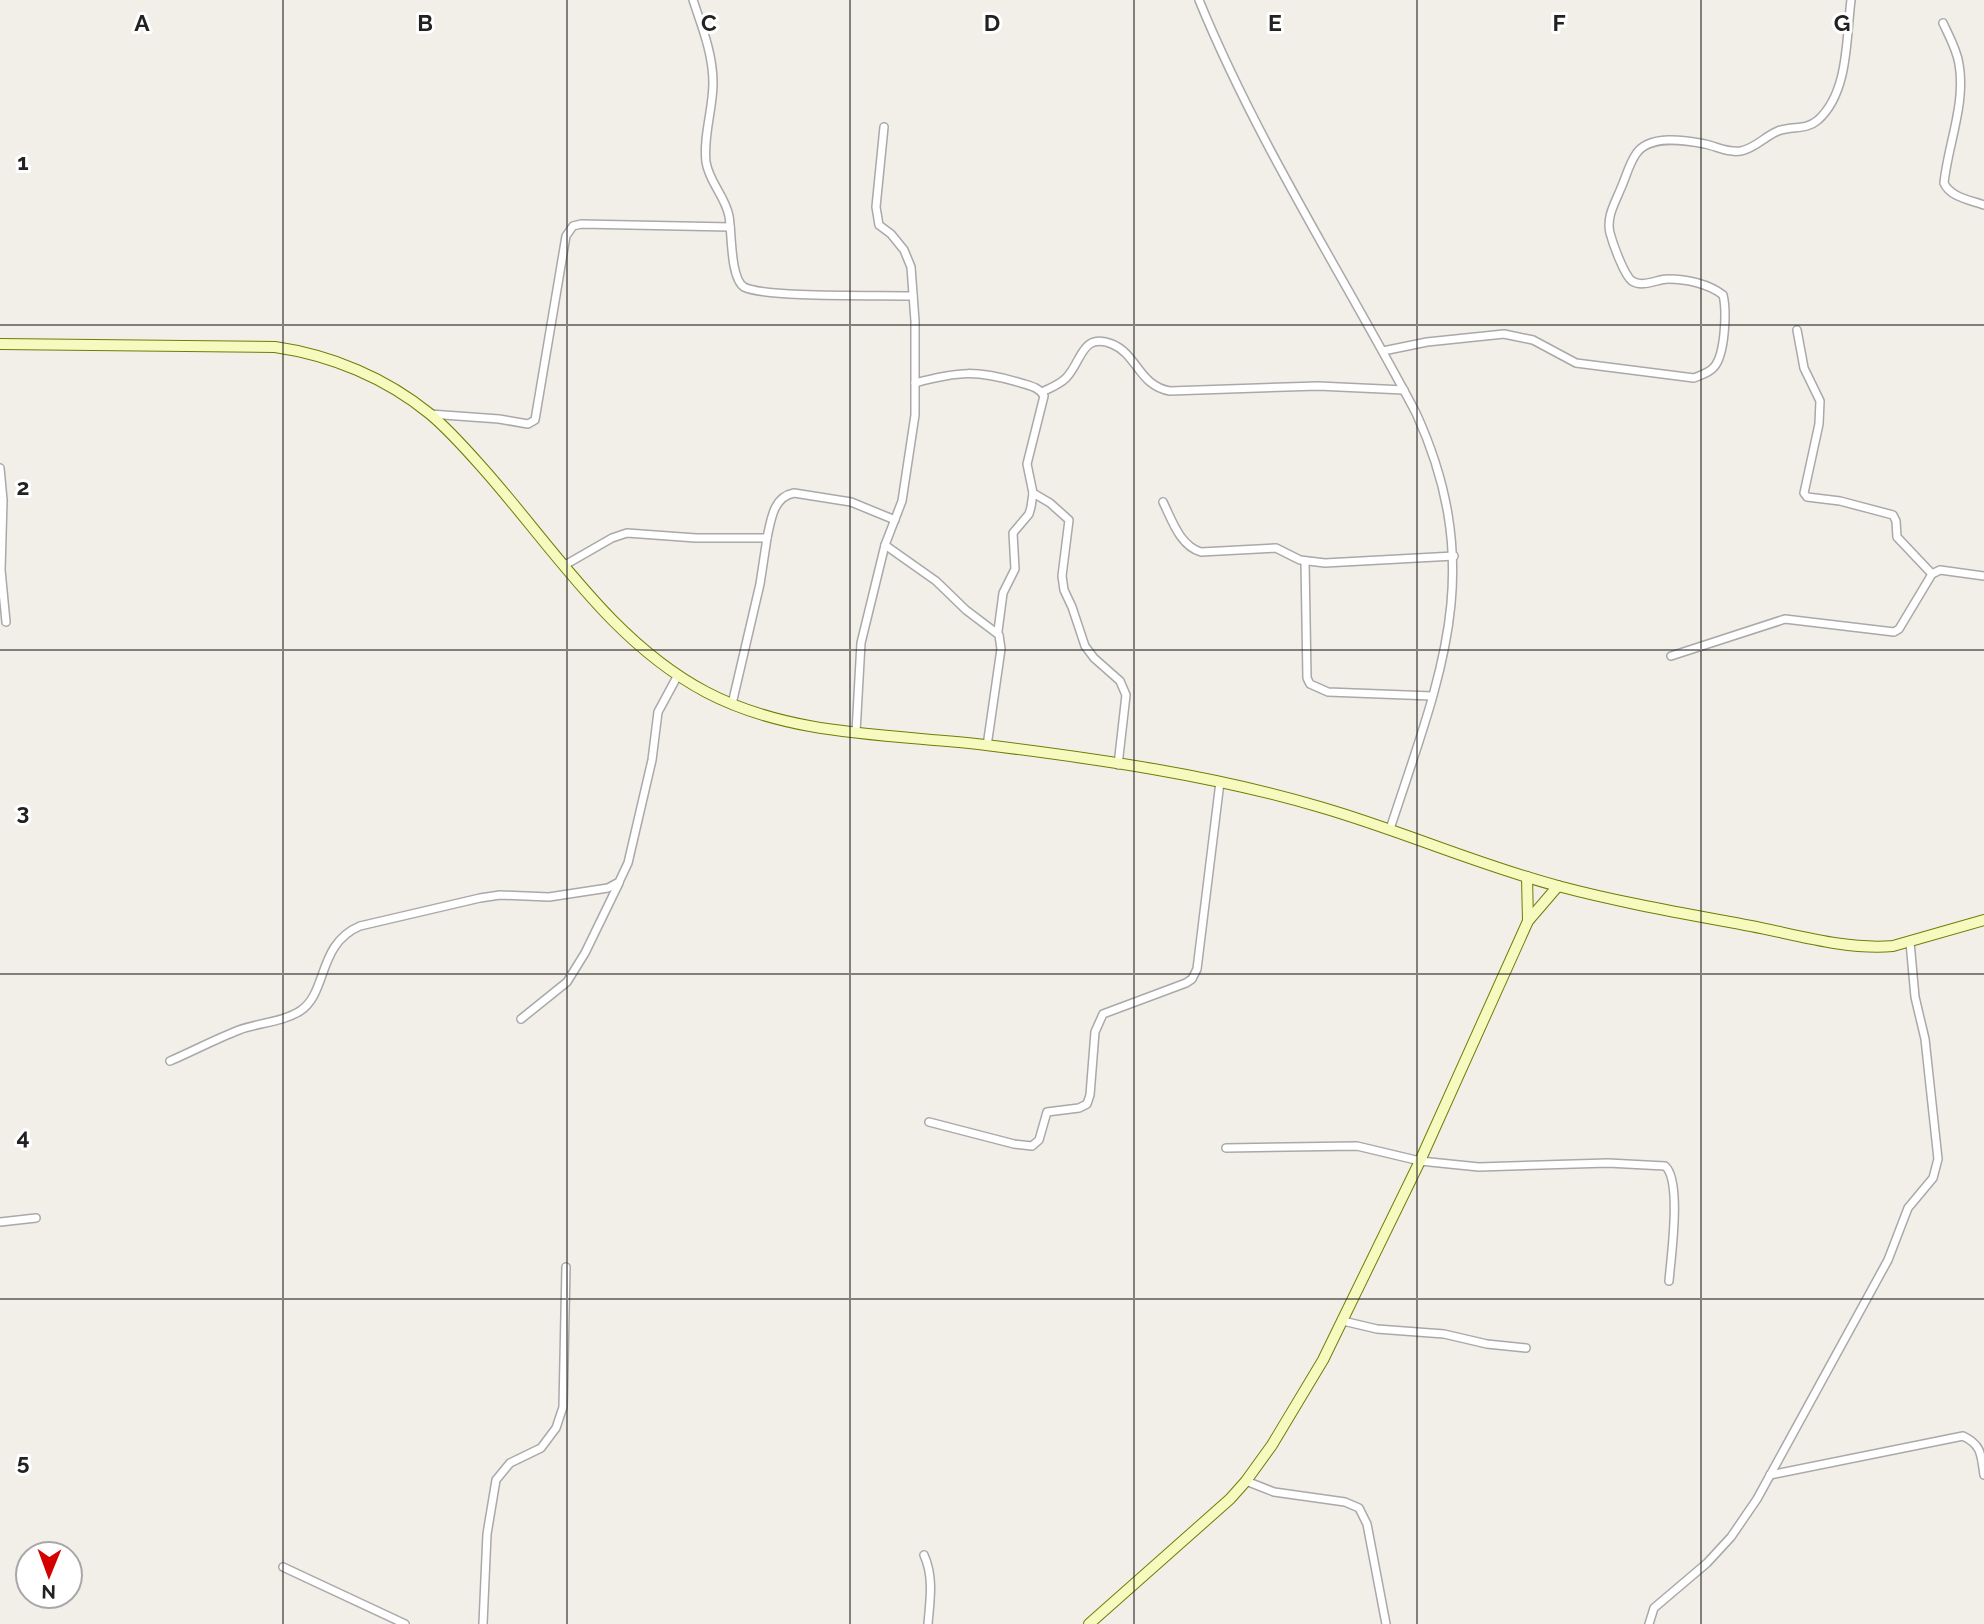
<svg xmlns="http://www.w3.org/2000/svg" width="1984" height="1624" viewBox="0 0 1984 1624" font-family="Raleway,sans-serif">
  <rect width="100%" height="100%" fill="#f2efe9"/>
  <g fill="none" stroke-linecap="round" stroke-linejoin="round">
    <defs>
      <g id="street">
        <path d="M693,0C702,27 713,54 713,83C713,109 703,136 706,162C709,182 725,196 729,216C732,232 730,278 744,287C764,298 883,295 913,296"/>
        <path d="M1199,0C1258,144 1343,275 1416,413C1488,571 1440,676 1390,829"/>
        <path d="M1943,23C1949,36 1957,50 1959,64C1966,104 1948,144 1944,183C1950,197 1970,200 1984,205"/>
        <polyline points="1797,330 1804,368 1820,401 1819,424 1804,493 1807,497 1840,501 1893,515 1896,521 1897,537 1932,574"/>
        <path d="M1383,351L1427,342L1504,334L1533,340L1576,363L1694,378C1701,375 1709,373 1714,367C1725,355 1727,311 1723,295C1709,284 1687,279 1668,279C1657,279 1643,288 1632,281C1624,275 1613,244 1610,233C1606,217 1615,203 1621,188C1626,177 1629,164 1636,154C1649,134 1685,140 1705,144C1718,147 1728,153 1741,151C1756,148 1765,136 1778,131C1793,125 1805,131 1818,120C1849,92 1846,38 1851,0"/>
        <path d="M915,383C959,371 977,370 1021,383C1030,386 1039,387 1044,396L1027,464L1033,493L1031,507L1029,514L1013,533L1015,569L1003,593L998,631"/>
        <path d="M1042,392C1050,388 1059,385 1066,378C1082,362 1081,332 1112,344C1137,354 1139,386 1170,391L1318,386L1404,390"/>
        <polyline points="430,414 499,419 528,424 535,420 566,236 573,226 581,224 730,227"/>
        <polyline points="0,468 3,500 1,570 6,622"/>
        <polyline points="1033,493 1050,503 1069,520 1062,576 1064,590 1072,607 1085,646 1094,658 1120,681 1126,695 1118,765"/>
        <path d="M1163,502C1172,520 1180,546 1201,552L1276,548L1300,560L1325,563L1454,556"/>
        <polyline points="885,545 936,581 966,610 999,635 1001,649 987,746"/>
        <polyline points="1305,561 1307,678 1310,684 1328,692 1432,696"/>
        <path d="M565,565L612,538L627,533L696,538H767C771,520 773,497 794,493L851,502L895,520"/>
        <polyline points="1671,656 1785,619 1894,632 1899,629 1932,574 1940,570 1984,576"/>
        <polyline points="732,704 760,584 767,538"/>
        <polyline points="856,732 861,643 885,545 902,501 915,415 915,321 911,267 904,250 891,234 879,225 876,207 884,127"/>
        <polyline points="521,1019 567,982 585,953 619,883"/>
        <path d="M170,1061C193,1051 216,1039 239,1030C258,1023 283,1022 300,1011C328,993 317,944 360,926L480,898L500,895L549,897L608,888L619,882L628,863L652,760L658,712L678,675"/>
        <polyline points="929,1122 1014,1144 1032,1146 1039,1140 1047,1112 1079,1108 1087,1104 1090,1095 1095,1032 1103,1014 1186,983 1192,979 1197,969 1220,782"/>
        <path d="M1226,1148L1357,1146L1420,1161L1479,1167L1608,1163L1665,1166C1682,1180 1671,1257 1669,1281"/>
        <polyline points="0,1222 36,1218"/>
        <polyline points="1343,1321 1377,1329 1444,1334 1487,1344 1526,1348"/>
        <path d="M1770,1475L1963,1436C1982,1445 1981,1455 1984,1475"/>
        <polyline points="1246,1481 1274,1492 1345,1502 1359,1508 1367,1524 1386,1624"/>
        <path d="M924,1555C934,1577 930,1600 928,1624"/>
        <polyline points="283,1567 405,1624"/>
        <polyline points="483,1624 487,1534 496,1480 510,1463 541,1448 556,1428 563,1407 566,1267"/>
        <polyline points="1649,1624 1654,1608 1707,1563 1731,1537 1757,1499 1888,1260 1908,1208 1933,1178 1938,1159 1925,1039 1915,997 1910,942"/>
      </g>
      <g id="secondary">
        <path d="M0,344L275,347C331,355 386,378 430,414C448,429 464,447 480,465C551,544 610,641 706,692C791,737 893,734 986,745C1098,759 1212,775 1320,807C1400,830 1478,865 1558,886C1622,903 1687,914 1751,926C1797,935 1846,950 1893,946L1984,920"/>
        <polyline points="1527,877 1528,921"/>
        <polyline points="1089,1624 1230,1499 1246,1481 1272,1445 1323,1360 1420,1161 1528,921 1558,886"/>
      </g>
    </defs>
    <use href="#street" stroke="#a9a9a9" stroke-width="10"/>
    <use href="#secondary" stroke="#707d05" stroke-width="12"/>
    <use href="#street" stroke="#fff" stroke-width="7"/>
    <use href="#secondary" stroke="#f7fabf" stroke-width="10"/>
  </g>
  <path fill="none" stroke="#222" stroke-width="2" stroke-opacity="0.55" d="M283,0V1624M567,0V1624M850,0V1624M1134,0V1624M1417,0V1624M1701,0V1624M0,325H1984M0,650H1984M0,974H1984M0,1299H1984"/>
  <g font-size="23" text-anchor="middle" font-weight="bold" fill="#222" stroke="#fff" stroke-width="6" stroke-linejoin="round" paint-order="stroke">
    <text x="142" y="31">A</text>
    <text x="425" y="31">B</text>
    <text x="709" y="31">C</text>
    <text x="992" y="31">D</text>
    <text x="1275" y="31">E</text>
    <text x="1559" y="31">F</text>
    <text x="1842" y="31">G</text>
    <text x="23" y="170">1</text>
    <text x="23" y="495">2</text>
    <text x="23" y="820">3</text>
    <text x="23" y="1145">4</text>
    <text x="23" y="1470">5</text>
  </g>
  <g transform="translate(49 1575) rotate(181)"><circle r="33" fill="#ffffff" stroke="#a7a7a7" stroke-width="2"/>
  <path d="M0-5L12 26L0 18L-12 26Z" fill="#d40000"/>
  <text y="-10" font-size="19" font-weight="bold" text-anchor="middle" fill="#222222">N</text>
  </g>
</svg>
